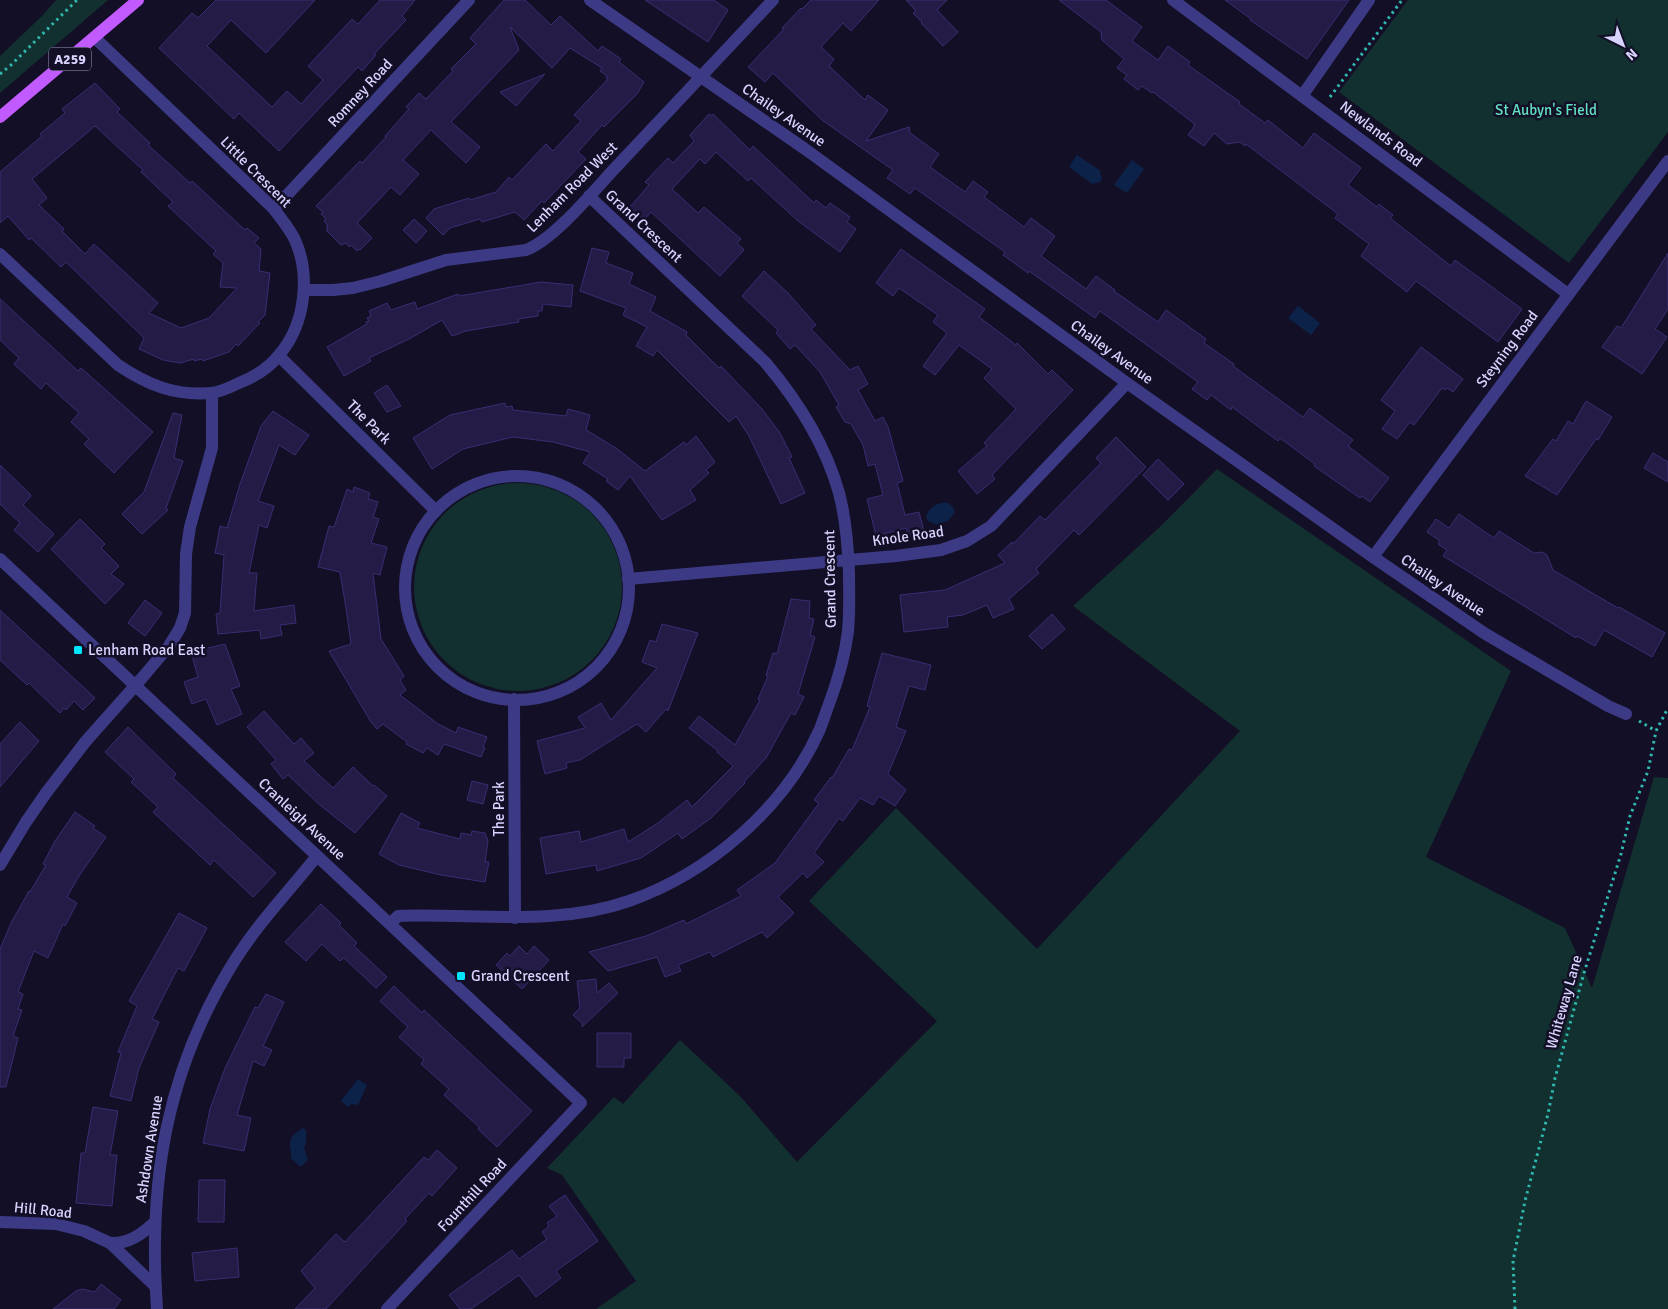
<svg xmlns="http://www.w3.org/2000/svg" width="1668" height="1309" viewBox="0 0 1668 1309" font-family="Signika,sans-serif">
  <rect width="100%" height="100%" fill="#130f26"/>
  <g fill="#12302f">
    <polygon points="56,0 108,0 0,93 0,56 43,15"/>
    <polygon points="1408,0 1668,0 1668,132 1569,263 1339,92"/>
    <polygon points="1217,469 1511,671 1426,857 1565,928 1592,988 1654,777 1668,778 1668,1309 596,1309 636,1281 562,1175 547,1168 614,1097 623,1104 680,1040 740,1096 797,1162 937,1021 809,901 896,808 1037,949 1240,731 1073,606 1163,524"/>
    <circle cx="518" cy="587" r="104"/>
  </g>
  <g fill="#0c2248">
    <polygon points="1077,155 1101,171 1100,173 1102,178 1100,182 1092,184 1069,167"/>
    <polygon points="1132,160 1144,169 1127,193 1114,185"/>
    <polygon points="1298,306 1320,323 1311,335 1288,318"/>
    <path d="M948,503L953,507L955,512L948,521L937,525L928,521L926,517C929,507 938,502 948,503Z"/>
    <polygon points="358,1079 367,1085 358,1105 351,1104 348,1107 341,1101"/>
    <path d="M303,1128L306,1130V1143L304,1148L308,1160L302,1166H299L291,1158C292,1152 290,1150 290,1145C289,1136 297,1132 303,1128Z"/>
  </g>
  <g fill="#241b47" stroke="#3b2d73" fill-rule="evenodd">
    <polygon points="216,0 315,0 266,53 231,20 207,46 272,107 287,91 301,104 323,80 308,66 352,19 358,24 380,0 415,0 402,16 406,20 374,54 376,55 362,71 358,67 279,151 239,113 234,119 159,48 192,13 198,18"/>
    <polygon points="504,0 525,0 551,25 560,16 598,51 602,46 621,59 619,62 644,82 637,94 604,127 602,125 578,152 586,159 544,203 542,201 524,220 515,212 482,222 480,219 450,228 443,235 426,218 434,209 469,198 470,200 496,192 509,177 512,180 546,144 553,151 581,121 574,115 608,79 606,78 607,76 600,71 602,68 570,48 552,68 510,27 519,50 451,122 480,147 466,163 431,130 403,160 419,174 400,195 391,187 357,223 372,238 360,250 359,249 357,251 351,245 349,247 346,243 341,245 326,230 328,229 326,227 328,226 324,221 326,219 321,214 323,212 316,206 360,161 362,163 386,137 385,136 409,109 406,107 419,93 426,99 453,71 451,69 476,44 470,38"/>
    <polygon points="645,0 714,0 728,10 708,42"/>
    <polygon points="811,0 879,0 851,31 843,23 821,47 834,59 829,66 865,100 868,95 888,110 866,141 909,127 910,133 939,154 930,167 965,192 973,181 988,192 984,197 1024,227 1031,218 1055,236 1041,256 1086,289 1096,276 1115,290 1114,291 1158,322 1166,310 1206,339 1204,343 1234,364 1233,366 1303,417 1310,408 1353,440 1348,446 1389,478 1370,502 1362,496 1360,498 1314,466 1315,464 1280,438 1278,441 1232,407 1231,410 1211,395 1207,400 1192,389 1198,382 1100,311 1095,318 1029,271 1028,273 1003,255 1005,252 915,188 910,194 887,178 893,170 822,120 773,73 765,82 748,67 784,29 782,28 801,8 802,9"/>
    <polygon points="906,0 947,0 937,10 958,32 943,46 921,23 922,22 913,13 916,11"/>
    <polygon points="1059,0 1106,0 1142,27 1132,41 1158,60 1168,46 1190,62 1188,65 1240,102 1239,104 1265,123 1268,120 1303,148 1314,133 1361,168 1348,185 1377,207 1379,204 1393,215 1390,218 1451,266 1455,260 1522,309 1498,342 1416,281 1407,292 1361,256 1369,244 1335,218 1338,214 1246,144 1245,146 1240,142 1227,144 1214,133 1204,146 1188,135 1195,125 1192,122 1153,92 1152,93 1142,86 1138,90 1124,79 1127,75 1117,68 1124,59 1102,40 1101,32"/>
    <polygon points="1225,0 1349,0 1307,59 1250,20 1251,19"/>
    <polygon points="545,74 516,106 500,92"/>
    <path d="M95,83L120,109L117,112L150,143L148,145L190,183L192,181L245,230L247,228L259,238L254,243L261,249L259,271L270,273L265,315L258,322L260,323L238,346L236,344L229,352L203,361L202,359L194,361V359L180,363L163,360L139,349L144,338L66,262L61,267L31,238L29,240L8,216L0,223V172L42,136L40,134L65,113L62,109ZM95,126L143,170L141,172L173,202L168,206L216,251L213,254L223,263L220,287L237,288L209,318L181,328L149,313L158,303L94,244L85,254L62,231L64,229L39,205L47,198L32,179Z"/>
    <polygon points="709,114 712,116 713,114 750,150 753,146 814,203 816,200 826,208 830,203 850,217 847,222 856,229 840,252 798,221 751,178 748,181 716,152 705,164 700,159 672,189 698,213 704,207 741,239 737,243 744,250 720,276 651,212 644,220 630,207 649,185 645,182 668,158 673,163 694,141 690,135"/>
    <polygon points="414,219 427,231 416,243 403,230"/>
    <polygon points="592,248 609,252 606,263 633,273 629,284 656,297 650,311 687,332 686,335 719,368 721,366 762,409 780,433 792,457 789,458 805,493 781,504 749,436 736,416 729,422 657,350 653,356 636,346 647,327 623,315 626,308 580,291"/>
    <polygon points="901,249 985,309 979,317 1016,345 1017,343 1048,374 1052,370 1073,390 992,475 995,479 977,494 958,471 987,446 984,443 1016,409 984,378 992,369 959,345 935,375 923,366 947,333 933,322 938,315 899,288 893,296 876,283"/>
    <polygon points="1668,253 1668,309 1655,329 1667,337 1642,374 1602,347 1617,326 1621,328"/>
    <polygon points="764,271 788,293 816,325 811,329 850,370 858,366 868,384 858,390 875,421 883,417 888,427 903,481 897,483 905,515 919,512 924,531 908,535 906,528 876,536 867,499 883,495 875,464 868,466 863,445 851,424 845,422 836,407 839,405 820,372 795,345 790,349 776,333 778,330 742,296"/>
    <polygon points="541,282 573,285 571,307 543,304 542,311 538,311 538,316 518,319 519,322 466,331 452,336 442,320 411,338 369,358 371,361 344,376 327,347 367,324 366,322 369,321 367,318 371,316 369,311 387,303 391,310 415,302 417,309 458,294 459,296"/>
    <polygon points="0,299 78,371 81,368 153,432 114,473 84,444 89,439 71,422 79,413 46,383 41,389 14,364 19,358 0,340"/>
    <polygon points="1421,347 1463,379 1453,392 1447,388 1445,390 1442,388 1414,425 1410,422 1397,439 1382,429 1395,411 1381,400"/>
    <polygon points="387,385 401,406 387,412 374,393"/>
    <polygon points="1586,401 1612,417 1598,440 1596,439 1557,495 1525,476 1553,439 1556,441 1568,421 1573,424"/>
    <polygon points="505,403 506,407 512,406 513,410 566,416 568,409 590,415 586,430 616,448 645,471 684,442 686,445 696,436 715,462 706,470 709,473 690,490 696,500 662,520 630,476 618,490 606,481 608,479 583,463 590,452 553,442 513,437 463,449 432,469 413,438 450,415"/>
    <polygon points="273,411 309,435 295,455 279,445 258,501 274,506 267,528 259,525 249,573 257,573 254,611 294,605 296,623 280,625 282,635 261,639 260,630 218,634 216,614 220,613 224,555 215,553 220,526 227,528 240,484 261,426"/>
    <polygon points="173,413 182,415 174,458 183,461 166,508 168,510 142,534 122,514 144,492"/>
    <polygon points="1116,437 1146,467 1079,535 1074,530 1036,569 1039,573 1009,599 1014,609 993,618 987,605 963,615 947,617 948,627 904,632 900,595 945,590 1005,563 998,555 1012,542 1013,544 1040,516 1045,520 1101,463 1096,458"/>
    <polygon points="1653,453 1668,462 1668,482 1644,468"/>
    <polygon points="1158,459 1184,484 1168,500 1143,475"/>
    <polygon points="0,465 30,494 31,496 23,505 54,534 38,552 14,530 20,523 0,504"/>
    <polygon points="354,487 370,493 368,499 378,502 373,517 379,519 371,543 387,547 380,575 373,573 381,639 404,676 400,680 406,690 400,695 438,724 456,733 458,727 487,737 483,747 485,748 481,757 444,744 438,755 427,748 423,753 406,744 407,742 383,724 377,729 371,722 329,651 351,644 346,608 340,572 318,567 329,526 334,527 347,489 353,492"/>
    <polygon points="1459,514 1494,538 1499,531 1534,553 1542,552 1547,555 1553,570 1618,608 1619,607 1665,633 1652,657 1604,630 1595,646 1577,636 1576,638 1443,556 1447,550 1438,544 1440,541 1427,532 1436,519 1449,528"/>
    <polygon points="80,519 105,544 101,548 119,566 111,574 124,584 105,604 51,549"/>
    <polygon points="791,599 810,601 809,618 814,619 810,635 815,637 798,694 804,697 795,715 791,713 766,758 744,782 745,783 711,818 682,839 678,833 641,858 597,871 596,865 546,874 540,838 579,831 581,842 624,829 628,842 658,823 687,800 692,807 733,766 717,752 718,751 689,728 699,716 735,745 760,700 758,699 768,676 766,675 773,653 777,654"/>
    <polygon points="145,600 162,613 145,636 128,623"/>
    <polygon points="0,610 95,698 83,710 74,701 66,710 64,708 60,713 29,683 27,685 0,660"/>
    <polygon points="1052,614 1065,629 1042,649 1029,636"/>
    <polygon points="662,624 698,633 668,711 666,709 646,732 637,724 580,760 566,763 567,768 545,774 537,741 585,728 578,717 601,703 611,720 657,668 642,662 650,640 656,642"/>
    <polygon points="225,644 240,686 231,689 242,714 217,725 206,699 192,704 184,682 198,677 191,652"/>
    <polygon points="882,653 931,665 925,690 909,686 896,727 906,731 888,774 906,790 895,806 879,796 873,805 860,798 843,821 839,818 814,853 824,862 807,878 803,873 778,897 794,913 767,938 762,932 713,957 710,952 678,965 681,971 665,977 657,957 608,971 589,952 646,936 684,920 686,924 741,896 737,890 775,863 819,803 814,800 831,777 832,778 849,749 852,750 870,707 867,706"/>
    <polygon points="264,711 294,744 301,738 314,753 304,761 333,788 353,767 373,786 374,785 387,796 355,833 320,805 288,775 283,779 271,764 276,760 247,727"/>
    <polygon points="20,722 39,741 0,787 0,744"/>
    <polygon points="128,727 176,774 173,778 276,873 253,897 214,860 210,865 153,812 158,807 131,782 134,779 105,752"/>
    <polygon points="472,781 488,785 483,804 467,800"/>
    <polygon points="75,812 95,826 93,828 106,837 79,876 67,897 77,903 65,926 63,924 48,958 34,951 18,992 23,994 18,1009 22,1010 13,1036 18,1038 6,1087 0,1087 0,949 11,923 29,891 30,892 46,865 43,864 55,841"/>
    <polygon points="401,813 420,823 417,828 460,839 461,833 471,835 472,831 485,833 488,841 485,862 489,862 485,882 441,875 399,865 379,854"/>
    <polygon points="321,904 341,923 339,925 357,943 354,946 387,977 376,988 344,958 340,961 322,944 306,961 285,942"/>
    <polygon points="179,913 207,928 184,971 178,968 152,1019 159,1022 139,1068 131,1101 110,1096 121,1053 118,1052 137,1006 129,1001"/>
    <polygon points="519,946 527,954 534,946 549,960 522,989 496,965 507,953 510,956"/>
    <polygon points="596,979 597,993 609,983 618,993 582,1027 582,1023 573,1015 580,1008 577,981"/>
    <polygon points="394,986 422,1013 424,1010 532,1111 497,1147 478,1129 479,1127 444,1095 449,1089 421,1064 424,1060 399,1037 408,1027 380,1001"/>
    <polygon points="266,994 284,1002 263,1046 272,1050 264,1066 253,1061 237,1115 251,1118 244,1151 203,1143 210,1109 225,1068 255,1007 258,1008"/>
    <polygon points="597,1033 631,1033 631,1058 624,1058 624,1067 597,1067"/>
    <polygon points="93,1107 118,1111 110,1155 117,1155 112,1206 76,1203 81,1153 85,1153"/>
    <polygon points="437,1150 457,1168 432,1196 429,1193 405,1219 407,1221 326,1309 295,1309 315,1288 301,1271 336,1234 345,1242 424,1157 428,1160"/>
    <polygon points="199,1180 225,1180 224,1222 198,1222"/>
    <polygon points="565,1195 598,1241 556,1271 561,1278 536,1297 519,1275 471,1309 460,1309 449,1295 512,1250 519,1259 547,1239 542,1232 549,1226 547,1223 557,1216 549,1206"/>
    <polygon points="237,1248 239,1277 195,1281 192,1253"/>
    <polygon points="101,1284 121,1300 114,1309 53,1309 76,1291 82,1289 95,1292"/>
  </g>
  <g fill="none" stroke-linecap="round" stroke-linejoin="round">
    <g stroke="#2fb8b0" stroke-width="3" stroke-dasharray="2.5 4" stroke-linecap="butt">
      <polyline points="0,74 11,65 77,0"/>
      <polyline points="1330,97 1402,0"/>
      <polyline points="1639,721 1656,731"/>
      <polyline points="1515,1309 1513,1261 1525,1201 1548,1114 1555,1078 1584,973 1621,854 1630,816 1648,771 1656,731 1668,708"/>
    </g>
    <g stroke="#3d3a85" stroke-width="12">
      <polyline points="590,0 805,149 1127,383 1373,557 1484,633 1608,706 1626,714"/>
      <polyline points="1173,0 1568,294"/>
      <polyline points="1302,96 1369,0"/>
      <polyline points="274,209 469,0"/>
      <path d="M0,254L118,365C148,385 174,396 211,393C220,392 231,387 239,383C254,377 269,368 279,355C305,325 311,276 295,240C290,229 281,219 274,209L95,38"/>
      <path d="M304,290H333L353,288L381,281L446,260L526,250C555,239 595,189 617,166C669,110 721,56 773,0"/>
      <polyline points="279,356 436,511"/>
      <circle cx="517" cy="588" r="112"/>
      <polyline points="1373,557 1668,161"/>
      <path d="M0,559C193,741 388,921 581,1103L387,1309"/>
      <polyline points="628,579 896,556 941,550 967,541 991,526 1127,383"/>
      <polyline points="514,699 515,918"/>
      <polyline points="0,865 26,822 46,793 86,741 142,678 169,646 180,628 185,613 186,554 190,527 212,448 212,393"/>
      <path d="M391,923L398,916C475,913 554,927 629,901C709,873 785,808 820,729C823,721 826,712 829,704C838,680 845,656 848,631C850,611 849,592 849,573C848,546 846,519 839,493C825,443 798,401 765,362L589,196"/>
      <polyline points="0,1222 56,1224 84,1231 110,1243 156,1287"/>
      <path d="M110,1243C129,1244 142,1234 155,1222"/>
      <path d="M157,1309C148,1181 166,1070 235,960C258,923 290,890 317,856"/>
    </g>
    <polyline stroke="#c25bff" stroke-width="12" points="0,117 138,0"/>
  </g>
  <g fill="#00e5ff" stroke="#130f26" stroke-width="2">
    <rect x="73" y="645" width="10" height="10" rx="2.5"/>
    <rect x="456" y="971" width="10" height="10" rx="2.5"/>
  </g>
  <g text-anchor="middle" stroke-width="5" stroke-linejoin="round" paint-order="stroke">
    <rect fill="#130f26" stroke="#9e99be" stroke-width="1" x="49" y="47.5" width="42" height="23" rx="4"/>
    <g font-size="14" font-weight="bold" fill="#d9d4ff">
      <text x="70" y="64">A259</text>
    </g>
    <g font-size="15" fill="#d9d4ff" stroke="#130f26">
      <text transform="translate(360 93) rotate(-47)" y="5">Romney Road</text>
      <text transform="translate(784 115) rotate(35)" y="5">Chailey Avenue</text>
      <text transform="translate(1381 134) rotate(37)" y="5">Newlands Road</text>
      <text transform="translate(256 172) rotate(45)" y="5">Little Crescent</text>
      <text transform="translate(572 187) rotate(-45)" y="5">Lenham Road West</text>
      <text transform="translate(644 226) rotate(43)" y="5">Grand Crescent</text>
      <text transform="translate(1507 349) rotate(-53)" y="5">Steyning Road</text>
      <text transform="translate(1112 352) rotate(36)" y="5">Chailey Avenue</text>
      <text transform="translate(369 422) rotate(45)" y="5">The Park</text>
      <text transform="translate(908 536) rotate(-8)" y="5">Knole Road</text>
      <text transform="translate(830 579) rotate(-91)" y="5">Grand Crescent</text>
      <text transform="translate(1443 585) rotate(34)" y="5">Chailey Avenue</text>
      <text transform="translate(499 809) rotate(-90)" y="5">The Park</text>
      <text transform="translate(302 819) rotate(43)" y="5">Cranleigh Avenue</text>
      <text transform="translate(1564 1002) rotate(-74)" y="5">Whiteway Lane</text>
      <text transform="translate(149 1149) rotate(-81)" y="5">Ashdown Avenue</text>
      <text transform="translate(472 1195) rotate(-47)" y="5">Founthill Road</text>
      <text transform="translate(43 1210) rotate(6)" y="5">Hill Road</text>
    </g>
    <g font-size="15" fill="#5fe0c0" stroke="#130f26">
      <text x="1546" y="115">St Aubyn's Field</text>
    </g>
    <g font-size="15" fill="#d9d4ff" stroke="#130f26" text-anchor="start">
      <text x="88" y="655">Lenham Road East</text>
      <text x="471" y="981">Grand Crescent</text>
    </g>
  </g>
  <g transform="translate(1623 45) rotate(138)" stroke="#130f26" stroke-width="4" paint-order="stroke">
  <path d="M0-4L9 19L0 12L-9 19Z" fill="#d9d4ff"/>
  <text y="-8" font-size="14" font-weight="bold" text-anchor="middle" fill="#d9d4ff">N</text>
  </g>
</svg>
